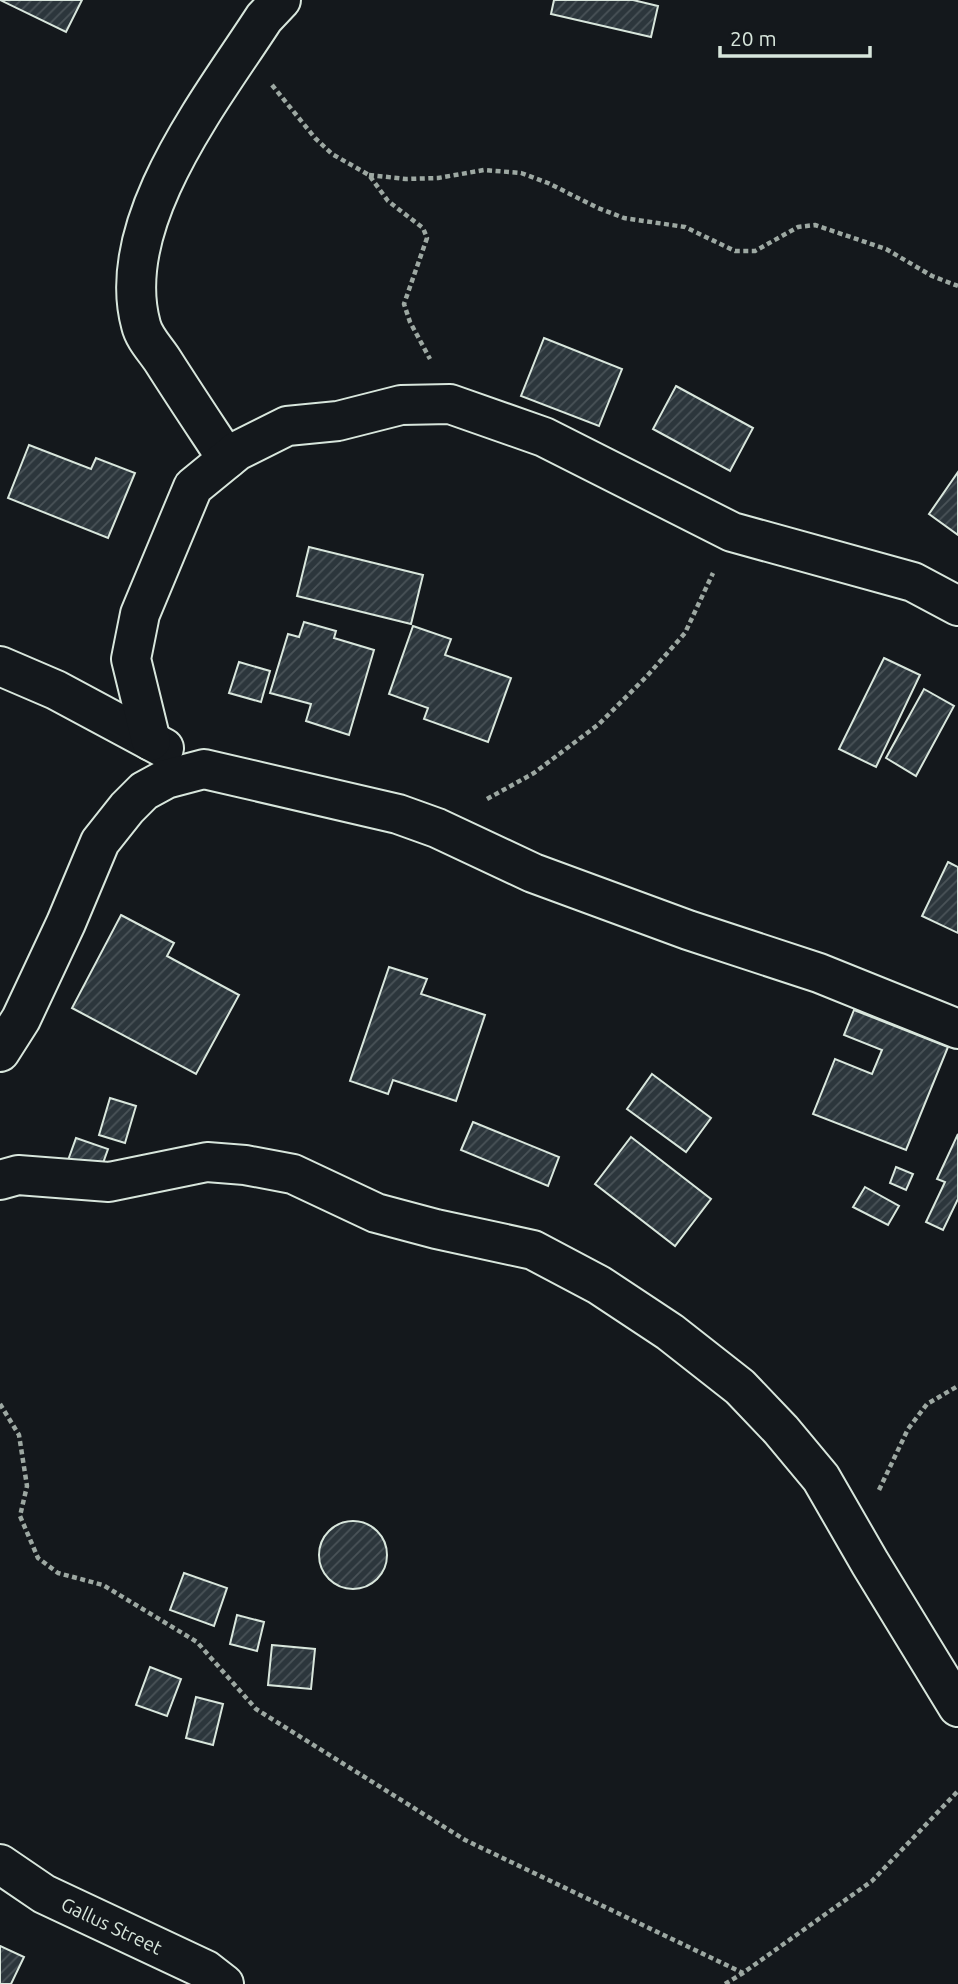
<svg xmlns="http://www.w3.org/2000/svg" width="958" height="1984" viewBox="0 0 958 1984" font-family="Ubuntu,sans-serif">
  <defs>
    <pattern id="building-hatch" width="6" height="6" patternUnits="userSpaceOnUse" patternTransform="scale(1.75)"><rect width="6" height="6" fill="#2c363c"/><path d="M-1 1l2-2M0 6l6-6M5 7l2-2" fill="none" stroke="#4a5358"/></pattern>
  </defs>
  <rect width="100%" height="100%" fill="#14181c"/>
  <g fill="url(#building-hatch)" stroke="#d8e6dc" stroke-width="2">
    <polygon points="0,0 82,0 66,32"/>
    <polygon points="554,0 633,0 658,6 651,37 551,14"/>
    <polygon points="544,338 622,369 599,426 521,396"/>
    <polygon points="676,386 753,428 730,471 653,429"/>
    <polygon points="29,445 91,469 96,458 135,473 108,538 8,498"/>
    <polygon points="958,472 958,535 929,514"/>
    <polygon points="309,547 423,575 411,624 297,596"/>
    <polygon points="304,622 336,631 334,638 374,650 349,735 306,721 311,704 270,693 288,634 299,637"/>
    <polygon points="413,626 451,639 445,655 511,678 488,742 424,719 428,708 389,694"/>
    <polygon points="884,658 920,675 876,767 839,749"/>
    <polygon points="239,662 270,671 261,702 229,693"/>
    <polygon points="924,689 954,706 916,776 886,758"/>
    <polygon points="948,862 958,867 958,933 922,916"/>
    <polygon points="121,915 174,943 167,956 239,995 196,1074 72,1008"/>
    <polygon points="389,967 427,979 421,994 485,1015 456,1101 393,1080 388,1094 350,1081"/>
    <polygon points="854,1010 948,1047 906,1150 813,1114 835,1059 872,1074 882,1050 844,1035"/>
    <polygon points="652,1074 711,1118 686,1152 627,1109"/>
    <polygon points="110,1098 136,1106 125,1143 99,1135"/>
    <polygon points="473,1122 559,1157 548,1186 461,1150"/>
    <polygon points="958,1134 958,1199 943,1230 926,1222 945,1182 937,1179"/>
    <polygon points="631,1137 711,1199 675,1246 595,1184"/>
    <polygon points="76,1138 108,1149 98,1177 66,1166"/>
    <polygon points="896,1167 913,1174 906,1190 890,1183"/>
    <polygon points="865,1187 899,1206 888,1225 853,1207"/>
    <circle cx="353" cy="1555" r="34"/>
    <polygon points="184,1573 227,1588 214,1626 170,1610"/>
    <polygon points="237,1615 264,1622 257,1651 230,1644"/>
    <polygon points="272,1645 315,1649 311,1689 268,1685"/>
    <polygon points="150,1667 181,1679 167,1716 136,1705"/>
    <polygon points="196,1697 223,1704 213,1745 186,1738"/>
    <polygon points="0,1946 24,1957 11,1984 0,1984"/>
  </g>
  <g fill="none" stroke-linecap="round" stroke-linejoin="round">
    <defs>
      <g id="minor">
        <path d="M227,459C206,427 184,394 163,361C156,350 144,338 141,325C113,223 211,100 264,18L281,0"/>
        <polyline points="0,666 56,690 164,748"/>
        <polyline points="151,741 131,659 140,614 193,487 237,451 287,426 338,421 401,405 450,404 544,437 732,532 913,582 958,606"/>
        <polyline points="0,1052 21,1019 66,923 100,842 127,808 144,791 166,779 204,769 398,814 437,828 533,873 688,930 819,973 958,1029"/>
        <polyline points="0,1180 18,1175 109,1182 207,1162 245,1165 293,1174 376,1213 436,1229 533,1250 599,1285 670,1332 740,1387 781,1430 821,1478 870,1563 958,1707"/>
        <path id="s1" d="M0,1864L44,1894L206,1970L224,1984"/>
      </g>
    </defs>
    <use href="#minor" stroke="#d8e6dc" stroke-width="42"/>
    <g stroke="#9da8a2" stroke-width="4.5" stroke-dasharray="5 3.5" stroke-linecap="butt">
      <polyline points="272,85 315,138 332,154 369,175 388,201 423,228 427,238 404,304 410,322 430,359"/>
      <polyline points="369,175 406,179 438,178 484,170 521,173 548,183 598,208 624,218 685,227 735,251 755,251 798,227 815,225 886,249 932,276 958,286"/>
      <polyline points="487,799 534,773 599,724 647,676 685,633 713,573"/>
      <polyline points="0,1404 19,1435 27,1486 20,1516 38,1558 58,1573 103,1585 197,1642 256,1709 465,1840 743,1973"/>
      <polyline points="879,1490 908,1429 927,1404 958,1386"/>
      <polyline points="725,1984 743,1973 872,1881 958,1791"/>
    </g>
    <use href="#minor" stroke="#14181c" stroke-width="38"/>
  </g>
  <g text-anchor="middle" stroke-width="5" stroke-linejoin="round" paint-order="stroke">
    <g font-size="19" fill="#d8e6dc" stroke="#14181c">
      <text dy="7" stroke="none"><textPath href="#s1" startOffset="128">Gallus Street</textPath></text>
    </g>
  </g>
  <path d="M720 46v10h150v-10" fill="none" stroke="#d8e6dc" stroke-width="3.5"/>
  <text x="730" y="46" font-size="21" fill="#d8e6dc" stroke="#14181c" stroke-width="5" paint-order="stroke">20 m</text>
</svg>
